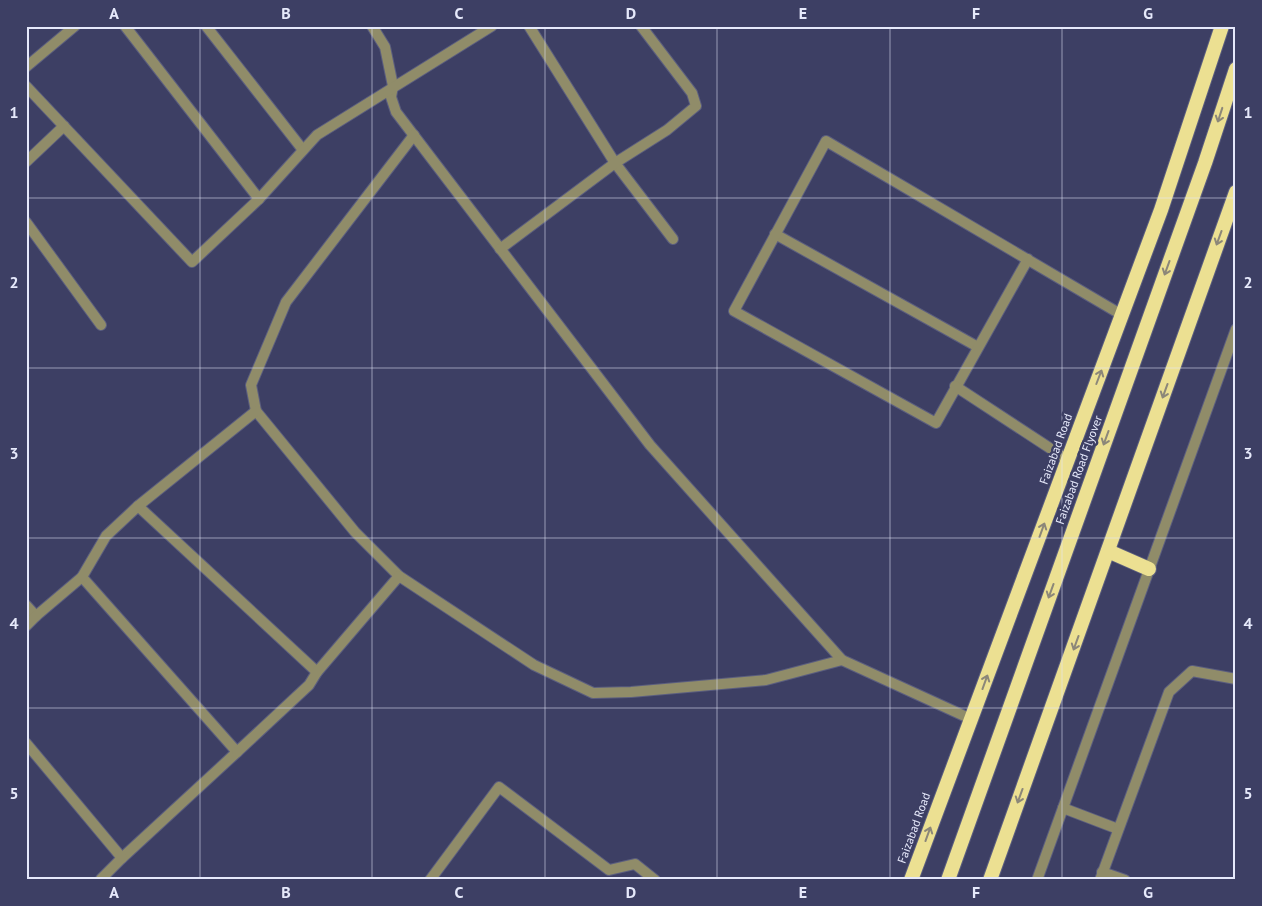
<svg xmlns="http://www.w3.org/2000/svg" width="1262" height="906" viewBox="0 0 1262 906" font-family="'PT Sans',sans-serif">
  <rect width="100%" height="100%" fill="#3d3f64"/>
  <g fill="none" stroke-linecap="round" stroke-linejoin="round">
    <defs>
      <g id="service">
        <polyline points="775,234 978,347"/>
        <polyline points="1028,259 936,423 734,311 826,141 1122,315"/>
        <polyline points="955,386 1068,460"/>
      </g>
      <g id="minor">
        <polyline points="125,26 259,199"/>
        <polyline points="206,26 303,150"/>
        <polyline points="372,26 385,47 393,86 391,97 396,112 650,445 842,660 971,719"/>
        <polyline points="529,26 615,163 673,239"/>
        <polyline points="26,67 75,26"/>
        <polyline points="26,86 192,262 259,199 317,135 492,26"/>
        <polyline points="414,135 286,302 251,385 256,411 355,532 399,576 534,665 593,693 631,692 766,680 842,660"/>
        <polyline points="26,162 64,126"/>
        <polyline points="26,222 101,325"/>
        <polyline points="500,249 615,163 667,130 696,106 692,93 641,26"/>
        <polyline points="138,506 317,672"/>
        <polyline points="82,577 237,752 122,858"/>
        <polyline points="26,605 36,616"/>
        <polyline points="26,626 36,616 82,577 106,536 138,506 256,411"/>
        <polyline points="26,743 122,858 101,879 102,880"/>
        <polyline points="237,752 309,685 317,672 399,576"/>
        <polyline points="1063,808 1118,829"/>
        <polyline points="1102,872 1125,880"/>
        <polyline points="430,880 499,787 609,870 635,864 655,880"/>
        <polyline points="1100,880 1169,692 1192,671 1236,679"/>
      </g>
      <polyline id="tertiary" points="1037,880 1236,329"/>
      <g id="trunk">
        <polyline points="1108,551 1149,569"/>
        <polyline points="911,880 1161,210 1222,26"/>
        <polyline points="948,880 1205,163 1236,69"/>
        <polyline points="990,880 1236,192"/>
      </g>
    </defs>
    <use href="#service" stroke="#5b5e7f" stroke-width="12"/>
    <use href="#minor" stroke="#5b5e7f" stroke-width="12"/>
    <use href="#tertiary" stroke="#5b5e7f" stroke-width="12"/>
    <use href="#trunk" stroke="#5b5e7f" stroke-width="16"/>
    <use href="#service" stroke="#908c69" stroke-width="10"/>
    <use href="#minor" stroke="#908c69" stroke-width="10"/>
    <use href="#tertiary" stroke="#908c69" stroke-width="10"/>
    <use href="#trunk" stroke="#ece092" stroke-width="14"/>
  </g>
  <defs><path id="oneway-shaft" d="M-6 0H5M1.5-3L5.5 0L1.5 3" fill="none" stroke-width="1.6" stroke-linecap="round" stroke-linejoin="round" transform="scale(1.25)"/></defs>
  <g stroke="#8c8779">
    <use href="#oneway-shaft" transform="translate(1220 115) rotate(108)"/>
    <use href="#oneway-shaft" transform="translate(1219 238) rotate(110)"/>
    <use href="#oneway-shaft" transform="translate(1167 268) rotate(110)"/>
    <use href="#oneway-shaft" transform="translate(1099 377) rotate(-69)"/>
    <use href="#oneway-shaft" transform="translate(1165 391) rotate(110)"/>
    <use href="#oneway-shaft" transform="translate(1106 438) rotate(110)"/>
    <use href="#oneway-shaft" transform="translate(1042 530) rotate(-70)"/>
    <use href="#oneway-shaft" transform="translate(1051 591) rotate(110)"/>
    <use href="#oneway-shaft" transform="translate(1076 643) rotate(110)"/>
    <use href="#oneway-shaft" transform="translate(985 682) rotate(-70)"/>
    <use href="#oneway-shaft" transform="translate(1020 796) rotate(110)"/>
    <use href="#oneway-shaft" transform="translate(928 834) rotate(-70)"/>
  </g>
  <path fill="none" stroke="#e6e9fb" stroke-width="1" stroke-opacity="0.55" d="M200,26V880M372,26V880M545,26V880M717,26V880M890,26V880M1062,26V880M26,198H1236M26,368H1236M26,538H1236M26,708H1236"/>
  <g text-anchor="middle" stroke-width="5" stroke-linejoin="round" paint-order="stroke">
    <g font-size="12" fill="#e6e9fb" stroke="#3d3f64">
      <text transform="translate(1056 449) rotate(-70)" y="4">Faizabad Road</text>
      <text transform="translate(1079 470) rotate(-70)" y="4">Faizabad Road Flyover</text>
      <text transform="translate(914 828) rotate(-70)" y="4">Faizabad Road</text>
    </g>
  </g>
  <rect width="1262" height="906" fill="none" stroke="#3d3f64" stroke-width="55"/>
  <rect x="28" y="28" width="1206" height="850" fill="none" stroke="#e6e9fb" stroke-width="2"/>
  <g font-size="16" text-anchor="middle" font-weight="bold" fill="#e6e9fb">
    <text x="114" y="19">A</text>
    <text x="286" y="19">B</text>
    <text x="459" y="19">C</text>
    <text x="631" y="19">D</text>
    <text x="803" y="19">E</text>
    <text x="976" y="19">F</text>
    <text x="1148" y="19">G</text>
    <text x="14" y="118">1</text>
    <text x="1248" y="118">1</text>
    <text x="14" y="288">2</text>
    <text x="1248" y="288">2</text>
    <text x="14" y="459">3</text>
    <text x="1248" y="459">3</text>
    <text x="14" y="629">4</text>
    <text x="1248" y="629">4</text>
    <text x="14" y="799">5</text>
    <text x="1248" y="799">5</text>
    <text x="114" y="898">A</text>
    <text x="286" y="898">B</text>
    <text x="459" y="898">C</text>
    <text x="631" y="898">D</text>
    <text x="803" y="898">E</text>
    <text x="976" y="898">F</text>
    <text x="1148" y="898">G</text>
  </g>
</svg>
